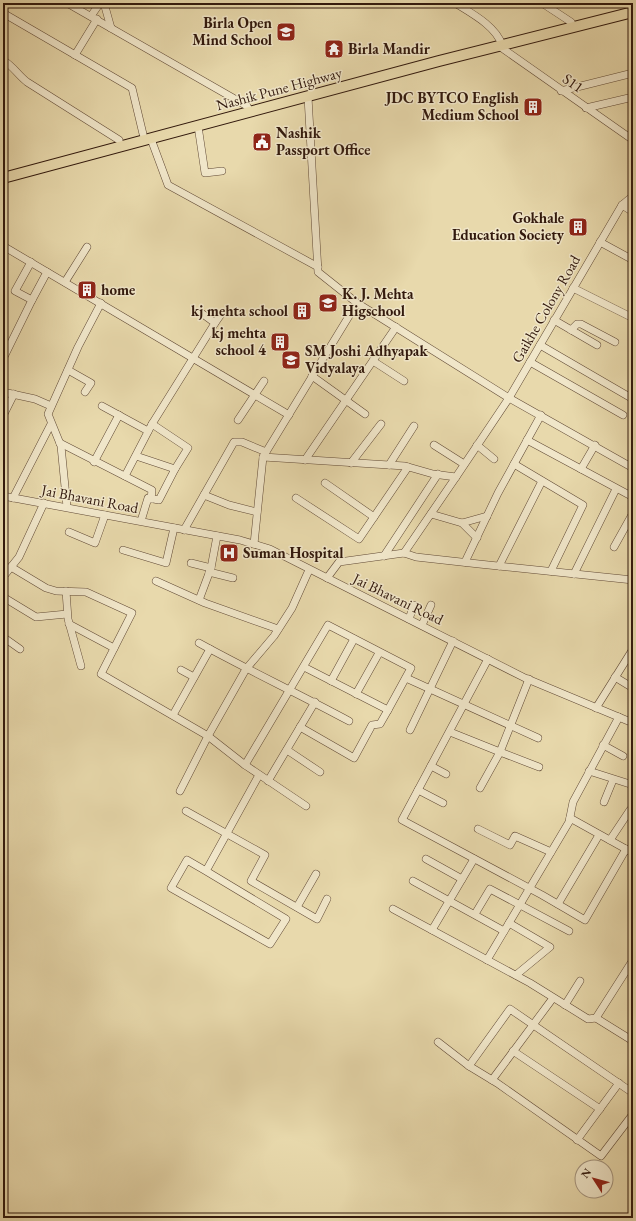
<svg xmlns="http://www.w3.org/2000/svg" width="636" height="1221" viewBox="0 0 636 1221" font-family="'EB Garamond',serif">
  <rect width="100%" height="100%" fill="#e8d9ac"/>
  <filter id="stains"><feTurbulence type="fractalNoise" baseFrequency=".005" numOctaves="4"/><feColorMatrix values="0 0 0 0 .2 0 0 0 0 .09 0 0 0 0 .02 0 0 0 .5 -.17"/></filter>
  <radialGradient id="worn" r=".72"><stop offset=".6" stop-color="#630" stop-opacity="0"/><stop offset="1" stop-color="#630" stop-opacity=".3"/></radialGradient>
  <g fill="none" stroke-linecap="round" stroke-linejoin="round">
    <defs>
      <g id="minor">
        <polyline points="67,3 247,106 250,112"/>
        <polyline points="104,3 111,28"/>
        <path d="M455,3C471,13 496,26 502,45"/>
        <polyline points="542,3 571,22"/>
        <polyline points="3,13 132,88 143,134"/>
        <polyline points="91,16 100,3"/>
        <polyline points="499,46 633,140"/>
        <polyline points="75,55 97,19"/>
        <path d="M3,60C14,67 17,74 27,82L119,140"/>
        <polyline points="561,91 633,73"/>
        <polyline points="586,108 633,97"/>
        <polyline points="198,126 205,173 222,171"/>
        <polyline points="151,139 168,185 318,267"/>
        <polyline points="633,196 622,205 509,398 633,468"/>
        <polyline points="622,205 633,212"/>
        <polyline points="600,242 633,260"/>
        <polyline points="3,246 289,415"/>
        <polyline points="65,282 87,247"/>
        <polyline points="573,288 633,318"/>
        <polyline points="32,300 47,272"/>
        <polyline points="554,320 597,345"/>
        <polyline points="215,323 222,313"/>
        <polyline points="571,330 577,324 581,324 615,342"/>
        <polyline points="540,345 633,399"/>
        <polyline points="3,359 32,300 15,291 31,262"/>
        <polyline points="373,361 404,381"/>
        <polyline points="530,362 623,415"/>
        <polyline points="68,370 91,383 85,392"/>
        <polyline points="312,376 365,414"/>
        <polyline points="3,392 35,399 51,406"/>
        <polyline points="102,406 148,431"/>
        <polyline points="3,416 14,394"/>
        <polyline points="238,420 264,381"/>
        <polyline points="527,440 633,497"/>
        <polyline points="60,443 152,490 151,499"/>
        <polyline points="434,445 464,464"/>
        <polyline points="477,445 494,459"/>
        <polyline points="136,456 175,469 188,448 152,424"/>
        <polyline points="263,457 405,466 433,474 456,477 509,398 357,303"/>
        <polyline points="305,460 396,327"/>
        <polyline points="94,462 119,415"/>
        <polyline points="351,463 381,424"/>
        <polyline points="514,464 583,505 551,571"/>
        <polyline points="389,465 414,426"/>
        <polyline points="581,469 595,445"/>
        <polyline points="125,476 152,424 215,323 200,312"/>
        <polyline points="325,483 374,517"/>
        <polyline points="204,495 229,505 257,512"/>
        <polyline points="3,496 240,540 270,549 525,678 633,723"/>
        <polyline points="13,498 51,424"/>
        <polyline points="296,498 359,539 408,467"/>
        <polyline points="67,507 61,446 48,414 78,347 101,303"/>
        <polyline points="431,514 462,523 487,516"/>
        <polyline points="141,521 148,498 159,500 175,469"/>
        <polyline points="462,523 477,538"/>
        <polyline points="184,530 234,442 242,442 266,452"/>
        <polyline points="69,532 95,543 105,515"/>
        <polyline points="254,544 263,457 357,303 318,272 308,97"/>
        <polyline points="614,547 633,513"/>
        <polyline points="123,550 166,563 174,528"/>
        <polyline points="404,553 456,477"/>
        <polyline points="384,556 438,474"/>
        <polyline points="465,562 498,493 541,415"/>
        <polyline points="191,563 211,568"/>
        <polyline points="499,566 542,481"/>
        <polyline points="11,567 46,588 56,591 86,592 132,613 101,674 208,736 245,765 306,806"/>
        <polyline points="209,572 233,578"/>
        <polyline points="574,574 616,489"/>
        <polyline points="3,577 19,557 44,503"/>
        <polyline points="327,578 339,562 404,553 416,557 479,564 633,580"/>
        <polyline points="156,581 205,603 278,629"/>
        <polyline points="66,591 68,619 81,666"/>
        <polyline points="3,597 36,617 67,614"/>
        <polyline points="199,600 211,568 217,536"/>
        <polyline points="409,619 414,605"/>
        <polyline points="69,624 114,648"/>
        <polyline points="422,625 431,605"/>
        <polyline points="3,637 20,649"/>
        <path d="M199,643C248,670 299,694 349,721"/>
        <polyline points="488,659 402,820 542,895 585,920 626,849"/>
        <polyline points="181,670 194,677"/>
        <polyline points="615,677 633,688"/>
        <polyline points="406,678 538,738"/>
        <polyline points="331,681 354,639"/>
        <polyline points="356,694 379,653"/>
        <polyline points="596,708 633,649"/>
        <polyline points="173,715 210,649"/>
        <polyline points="300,727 354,758 372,725 380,724 388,710"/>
        <polyline points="410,730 453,641"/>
        <polyline points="450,732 500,752 529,679"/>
        <polyline points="603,745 623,756"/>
        <polyline points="287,750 320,772"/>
        <polyline points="245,765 328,625 411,668 388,710 304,667"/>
        <polyline points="431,766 446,774"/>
        <polyline points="589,771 633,785"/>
        <polyline points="268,781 315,702"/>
        <polyline points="480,788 500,752 539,767"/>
        <polyline points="418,790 443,803"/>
        <polyline points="180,791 208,736 246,669 274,636 292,608 309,570"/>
        <polyline points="604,802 613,780"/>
        <polyline points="186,811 265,855 251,881 317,919 327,899"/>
        <polyline points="570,818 633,853"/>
        <polyline points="478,829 510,845 515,836 551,852"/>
        <polyline points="610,840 630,810 633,812"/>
        <polyline points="426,859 462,879"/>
        <polyline points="206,871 187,860 171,888 270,944 286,919 206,871 259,775"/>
        <polyline points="413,881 504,931"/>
        <polyline points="558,904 599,835"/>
        <polyline points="297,907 316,874"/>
        <polyline points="393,909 530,983 588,1019 596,1018 633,960"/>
        <polyline points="475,914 490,889 569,931"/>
        <polyline points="509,923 550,947 516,975"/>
        <polyline points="432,930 474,859"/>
        <polyline points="487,960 569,822 573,802 619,717"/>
        <polyline points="565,1005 580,981"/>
        <polyline points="596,1018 633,1041"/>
        <polyline points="438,1042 469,1066"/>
        <polyline points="513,1051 600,1109"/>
        <polyline points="492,1080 553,998"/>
        <polyline points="633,1093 510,1009 469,1066 497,1083 601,1156 633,1114"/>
        <polyline points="577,1140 619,1083"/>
      </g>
      <polyline id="highway" points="3,178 439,61 633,12"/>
    </defs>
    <use href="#minor" stroke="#604935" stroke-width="8"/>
    <use href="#highway" stroke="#32190d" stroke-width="12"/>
    <use href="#minor" stroke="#f0e6c9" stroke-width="7"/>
    <use href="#highway" stroke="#e8d9ac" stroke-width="10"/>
  </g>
  <defs>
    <symbol id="school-square" viewBox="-11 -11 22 22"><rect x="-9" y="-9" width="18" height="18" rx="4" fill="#8f2418" stroke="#f0e6c9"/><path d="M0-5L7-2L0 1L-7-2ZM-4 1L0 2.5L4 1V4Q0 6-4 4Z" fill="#fff"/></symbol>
    <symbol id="temple-square" viewBox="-11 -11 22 22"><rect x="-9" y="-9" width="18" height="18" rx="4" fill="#8f2418" stroke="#f0e6c9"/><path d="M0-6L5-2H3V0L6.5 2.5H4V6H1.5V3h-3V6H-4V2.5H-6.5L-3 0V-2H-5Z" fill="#fff"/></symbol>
    <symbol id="building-square" viewBox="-11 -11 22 22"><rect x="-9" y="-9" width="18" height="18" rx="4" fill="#8f2418" stroke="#f0e6c9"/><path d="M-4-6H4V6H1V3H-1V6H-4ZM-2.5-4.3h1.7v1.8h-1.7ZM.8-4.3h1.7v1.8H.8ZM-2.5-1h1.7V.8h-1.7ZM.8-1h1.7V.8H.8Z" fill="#fff"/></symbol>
    <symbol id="civic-square" viewBox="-11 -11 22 22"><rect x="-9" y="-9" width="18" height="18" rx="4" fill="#8f2418" stroke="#f0e6c9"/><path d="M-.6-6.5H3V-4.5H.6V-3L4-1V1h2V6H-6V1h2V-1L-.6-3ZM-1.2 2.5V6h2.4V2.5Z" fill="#fff"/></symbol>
    <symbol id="hospital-square" viewBox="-11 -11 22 22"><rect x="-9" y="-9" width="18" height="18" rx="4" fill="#8f2418" stroke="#f0e6c9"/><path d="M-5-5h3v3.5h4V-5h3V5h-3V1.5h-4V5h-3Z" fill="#fff"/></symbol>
  </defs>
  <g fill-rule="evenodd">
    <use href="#school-square" x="275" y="21" width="22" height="22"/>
    <use href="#temple-square" x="323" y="38" width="22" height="22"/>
    <use href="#building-square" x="522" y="96" width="22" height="22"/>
    <use href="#civic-square" x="251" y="131" width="22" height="22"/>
    <use href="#building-square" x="567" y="216" width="22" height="22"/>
    <use href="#building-square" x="76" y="279" width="22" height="22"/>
    <use href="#school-square" x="317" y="292" width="22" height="22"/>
    <use href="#building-square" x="291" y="300" width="22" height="22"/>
    <use href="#building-square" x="269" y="331" width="22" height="22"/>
    <use href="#school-square" x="280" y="349" width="22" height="22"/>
    <use href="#hospital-square" x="218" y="542" width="22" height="22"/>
  </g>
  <g text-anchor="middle" stroke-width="3" stroke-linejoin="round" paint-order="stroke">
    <g font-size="15" font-weight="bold" fill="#32190d" stroke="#f0e6c9" text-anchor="start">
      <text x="272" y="28" text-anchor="end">Birla Open<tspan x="272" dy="17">Mind School</tspan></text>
      <text x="348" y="54">Birla Mandir</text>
      <text x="519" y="103" text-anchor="end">JDC BYTCO English<tspan x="519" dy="17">Medium School</tspan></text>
      <text x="276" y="138">Nashik<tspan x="276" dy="17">Passport Office</tspan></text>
      <text x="564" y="223" text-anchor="end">Gokhale<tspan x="564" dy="17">Education Society</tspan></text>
      <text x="101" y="295">home</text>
      <text x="342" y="299">K. J. Mehta<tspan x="342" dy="17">Higschool</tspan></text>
      <text x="288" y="316" text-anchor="end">kj mehta school</text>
      <text x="266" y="338" text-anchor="end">kj mehta<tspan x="266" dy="17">school 4</tspan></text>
      <text x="305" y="356">SM Joshi Adhyapak<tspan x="305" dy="17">Vidyalaya</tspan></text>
      <text x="243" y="558">Suman Hospital</text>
    </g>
    <g font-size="15" fill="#32190d" stroke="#f0e6c9">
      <text transform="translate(573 83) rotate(35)" y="5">S11</text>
      <text transform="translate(279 89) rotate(-15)" y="5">Nashik Pune Highway</text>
      <text transform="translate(546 309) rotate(-60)" y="5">Gaikhe Colony Road</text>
      <text transform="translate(90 499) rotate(11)" y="5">Jai Bhavani Road</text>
      <text transform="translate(398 599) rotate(26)" y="5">Jai Bhavani Road</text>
    </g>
  </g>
  <rect width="636" height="1221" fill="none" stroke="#e8d9ac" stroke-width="16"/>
  <rect x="4" y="4" width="628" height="1213" fill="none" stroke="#32190d" stroke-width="2"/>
  <rect x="8" y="8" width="620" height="1205" fill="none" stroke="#32190d"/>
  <g transform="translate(594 1179) rotate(306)"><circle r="19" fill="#f0e6c9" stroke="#a4947e"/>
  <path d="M0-3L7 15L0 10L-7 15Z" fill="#8f2418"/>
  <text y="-6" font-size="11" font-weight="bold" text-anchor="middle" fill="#32190d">N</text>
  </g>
  <rect width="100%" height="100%" filter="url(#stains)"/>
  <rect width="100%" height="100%" fill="url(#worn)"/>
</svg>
